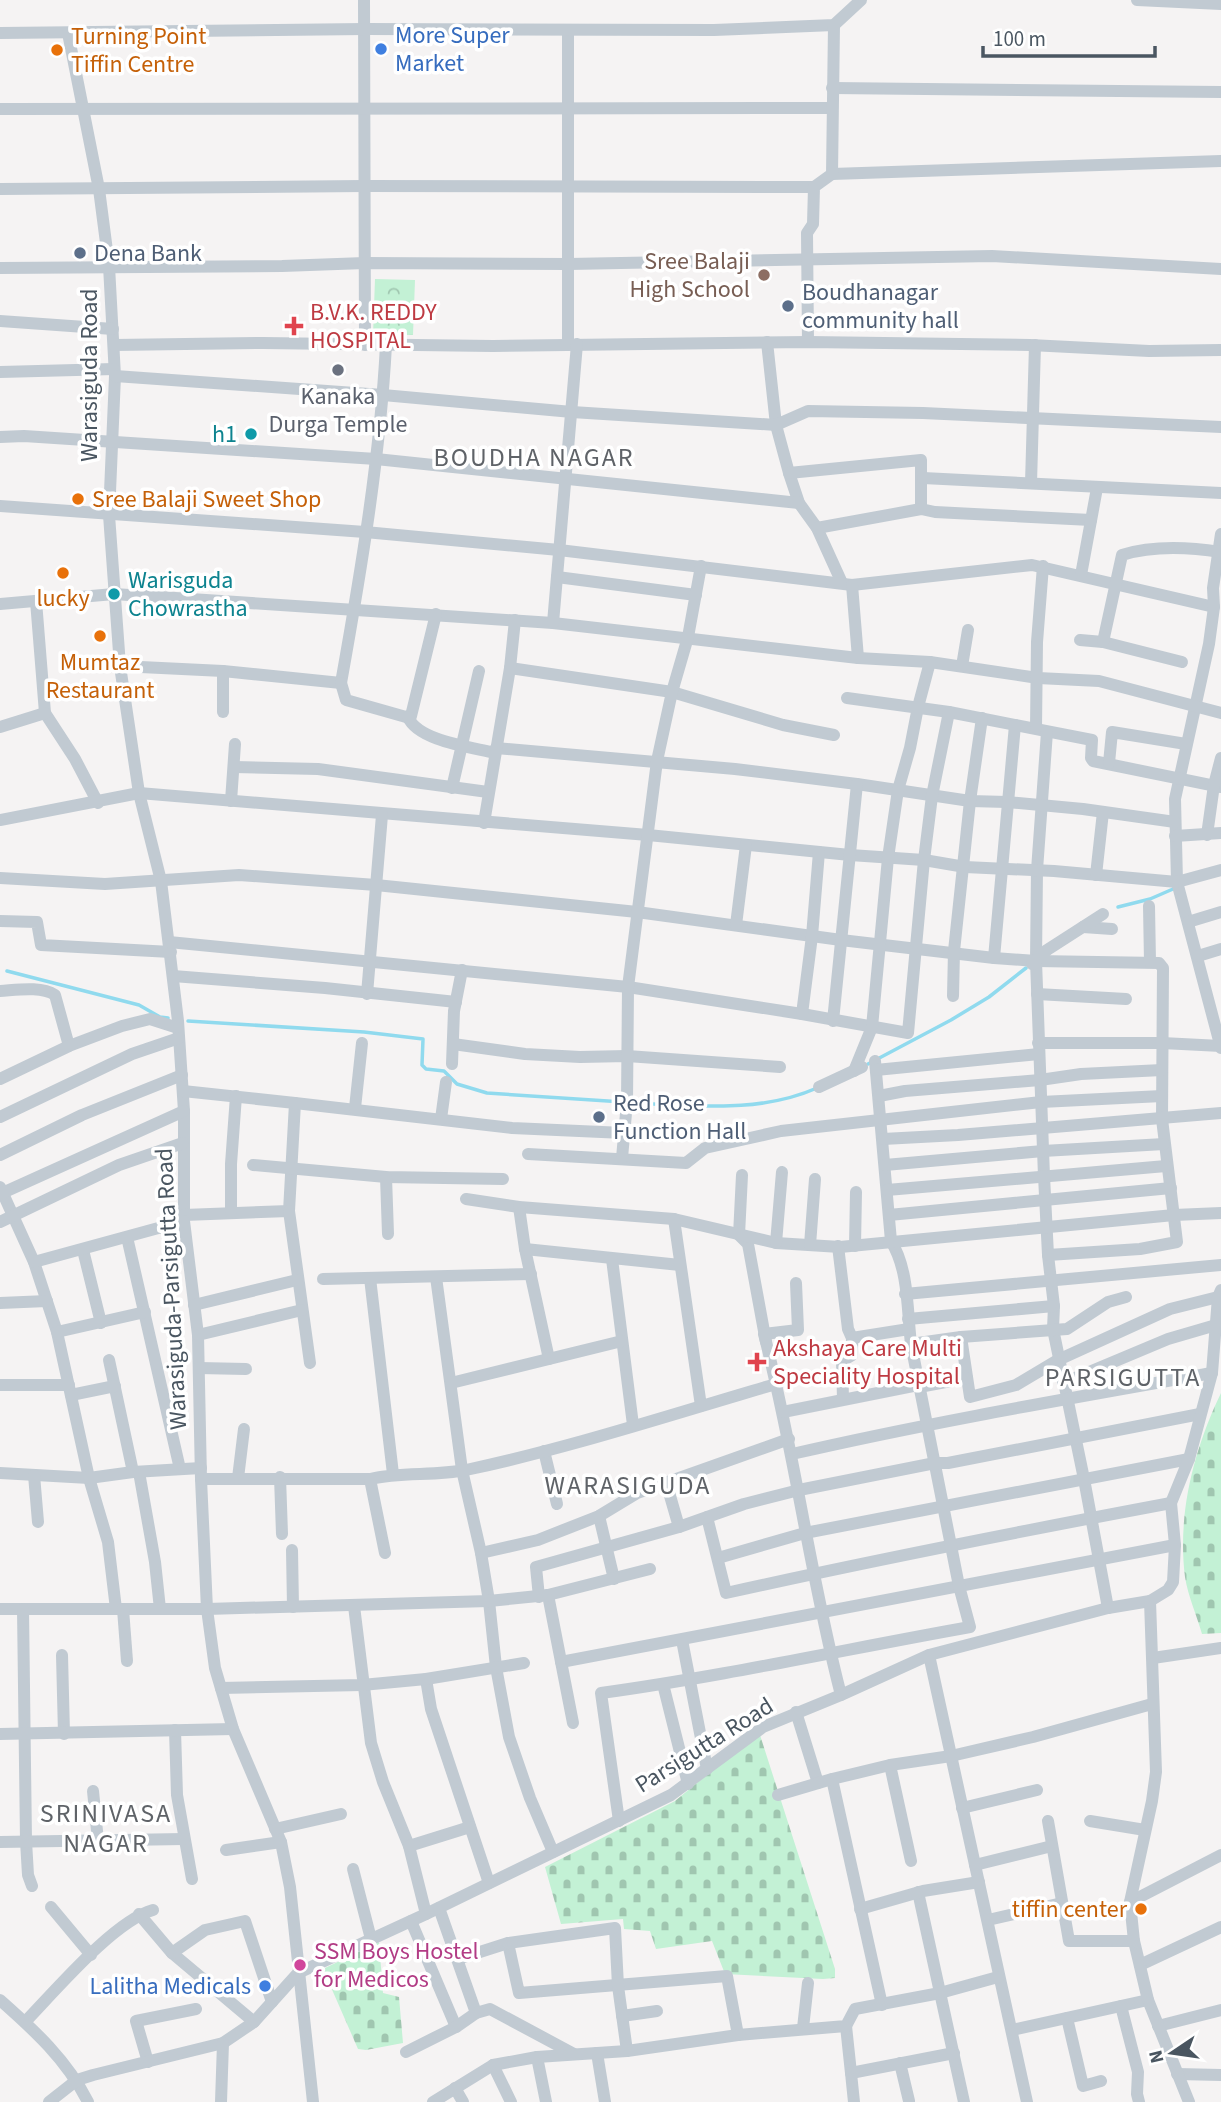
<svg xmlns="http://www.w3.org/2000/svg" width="1221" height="2102" viewBox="0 0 1221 2102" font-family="'Source Sans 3',sans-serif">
  <defs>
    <pattern id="cemetery-stones" width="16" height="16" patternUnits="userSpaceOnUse" patternTransform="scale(1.75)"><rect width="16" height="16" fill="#c3f1d5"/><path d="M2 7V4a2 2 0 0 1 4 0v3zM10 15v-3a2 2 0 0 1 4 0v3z" fill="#a0c6b0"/></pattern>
    <pattern id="park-crowns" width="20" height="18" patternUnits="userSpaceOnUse" patternTransform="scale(1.75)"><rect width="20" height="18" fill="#c3f1d5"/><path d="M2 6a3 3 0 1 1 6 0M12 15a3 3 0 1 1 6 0" fill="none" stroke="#a0c6b0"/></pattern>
  </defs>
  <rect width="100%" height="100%" fill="#f5f3f3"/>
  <g fill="url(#cemetery-stones)">
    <path d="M1221,1393V1633L1202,1634C1197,1616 1188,1596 1185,1577C1177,1514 1194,1449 1221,1393Z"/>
    <polygon points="759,1732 835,1969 835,1978 823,1979 725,1974 712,1941 656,1949 650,1931 624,1929 623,1919 561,1924 545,1867 675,1801"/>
    <polygon points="379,1942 383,1993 399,1997 403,2043 366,2050 358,2049 323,1969"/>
  </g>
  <polygon fill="url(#park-crowns)" points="375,279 415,280 413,335 373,335"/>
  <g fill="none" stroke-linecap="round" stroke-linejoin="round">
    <g stroke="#90daee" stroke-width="3.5">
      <polyline points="1118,907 1150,899 1173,889"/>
      <polyline points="7,971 139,1005 160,1017 168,1018"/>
      <polyline points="188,1021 364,1032 423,1039 422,1065 426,1069 444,1071 457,1084 487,1093 623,1102"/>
      <polyline points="868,1064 951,1020 989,997 1026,968"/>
      <path d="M632,1103C694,1105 758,1114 817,1088"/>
    </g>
    <g stroke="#c1cad2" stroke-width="12">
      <polyline points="364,0 365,345"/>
      <polyline points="1137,0 1221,4"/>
      <polyline points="568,31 568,344"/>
      <polyline points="0,33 365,29 714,30 834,25 861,0"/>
      <polyline points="68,33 99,189 109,266 115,376 109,515 120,666 139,793 161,881 178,1021 184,1111 184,1221 198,1335 201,1479 207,1609 215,1668 233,1729 281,1842 290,1887 313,2102"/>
      <polyline points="832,88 1221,92"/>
      <polyline points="0,109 832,108"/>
      <polyline points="832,174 1221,161"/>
      <polyline points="0,189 364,186 814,187"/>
      <polyline points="0,268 282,266 365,263 569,264 992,256 1221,269"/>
      <polyline points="0,321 113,329"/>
      <polyline points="767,342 776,425 789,473 799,503 817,528 842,583"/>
      <polyline points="808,342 807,233 813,224 814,187 832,174 834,25"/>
      <polyline points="114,345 263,343 493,346 808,342 1030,345 1149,351 1221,350"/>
      <polyline points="0,372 114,369"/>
      <polyline points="115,376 383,395 572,412 776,425 808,411 923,413 1221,427"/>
      <polyline points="0,437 24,436 376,459 799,503"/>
      <polyline points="789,473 921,460 921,509"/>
      <polyline points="923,478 1221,493"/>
      <polyline points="1031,483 1035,345"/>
      <polyline points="0,506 365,532 559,550 852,585 1032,565 1214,607"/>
      <polyline points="817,528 921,509 935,512 1091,520"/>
      <polyline points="1221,534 1213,588 1214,607 1209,644 1175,799 1177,882 1221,1048"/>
      <polyline points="1081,575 1097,488"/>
      <polyline points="557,577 696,595"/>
      <polyline points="852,585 858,658"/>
      <polyline points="36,601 45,713 75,759 98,803"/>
      <polyline points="0,604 114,594 553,623 858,658 930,662 1038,678 1099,681 1221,713"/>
      <polyline points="553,623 577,344"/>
      <polyline points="1080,640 1103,642 1182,662"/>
      <path d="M1103,642L1122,555C1154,545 1188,547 1221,552"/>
      <path d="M120,666L223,671L341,683C361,571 380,458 386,345"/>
      <polyline points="962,666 968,630"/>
      <polyline points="510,668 672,692 783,725 834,735"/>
      <polyline points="341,683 346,700 406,717 411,716 436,614"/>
      <polyline points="847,698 949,712 1092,740 1091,758 1093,761 1221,787"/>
      <polyline points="223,712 223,671"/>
      <path d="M408,717C418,741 471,747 495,753"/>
      <polyline points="0,727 45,713"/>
      <polyline points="1036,728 1037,642 1043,566"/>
      <polyline points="1047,732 1037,870 1036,961 1044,1176 1048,1255 1054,1306 1053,1329 1084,1479 1108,1608"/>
      <polyline points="496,748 735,769 857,784 970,801 1007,802 1083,809 1175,822"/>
      <polyline points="1109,763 1112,732 1186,744"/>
      <polyline points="234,767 318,769 488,792"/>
      <polyline points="452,788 479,671"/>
      <polyline points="231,801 235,744"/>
      <polyline points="0,820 139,793 648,835 850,855 924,860 965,867 1054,871 1177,882 1221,870"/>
      <polyline points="484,823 510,668 515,620"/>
      <polyline points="1207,835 1214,785 1221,758"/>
      <polyline points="1175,836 1221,833"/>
      <polyline points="1096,875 1103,812"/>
      <polyline points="0,878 105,884 239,875 376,885 637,912 841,940 994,958 1036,961 1159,963 1163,968 1162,1119 1177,1242 1140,1249 1048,1255"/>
      <polyline points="1149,906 1150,962"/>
      <polyline points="0,921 37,922 41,945 171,952"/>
      <polyline points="1188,922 1221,912"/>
      <polyline points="736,925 746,845"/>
      <polyline points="1083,927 1112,929"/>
      <polyline points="169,942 628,987 802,1014 908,1033 924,860 932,796 949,712"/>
      <polyline points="1198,956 1221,949"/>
      <polyline points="994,958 1015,725"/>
      <polyline points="1032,964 1047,950 1103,914"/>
      <polyline points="173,976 325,988 456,1002"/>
      <path d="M0,991C17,990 41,986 55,995L69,1046"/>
      <polyline points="367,994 382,815"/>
      <polyline points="1037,994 1126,999"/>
      <polyline points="953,996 954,951 970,801 982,718"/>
      <polyline points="802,1014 812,936 819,852"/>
      <polyline points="833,1021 857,784"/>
      <polyline points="1038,1043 1162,1043 1221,1046"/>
      <polyline points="453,1044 525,1054 580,1057 627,1056 780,1067"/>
      <path d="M875,1061L891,1241C909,1270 907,1310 911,1344"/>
      <polyline points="452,1064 454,1011 462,970"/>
      <polyline points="876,1070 1039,1054"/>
      <polyline points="854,1071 872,1027 888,858 898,790 910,748 918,707 930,662"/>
      <polyline points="0,1079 69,1046 122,1026 150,1019 178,1028"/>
      <polyline points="819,1087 862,1067"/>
      <polyline points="183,1091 295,1103 289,1211 184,1215"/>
      <polyline points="879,1096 905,1091 1040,1080 1081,1074 1162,1070"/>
      <polyline points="295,1103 512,1128 624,1133"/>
      <polyline points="355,1108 362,1043"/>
      <polyline points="0,1117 132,1054 179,1038"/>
      <polyline points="441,1119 446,1082"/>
      <polyline points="883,1139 958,1135 1221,1113"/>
      <polyline points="528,1154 686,1163 705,1148 781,1131 1041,1102 1162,1096"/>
      <polyline points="0,1155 82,1115 182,1075"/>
      <polyline points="622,1158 627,1102 628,987 657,761 672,692 688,637 701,566"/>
      <polyline points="253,1165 386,1177 503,1179"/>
      <polyline points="885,1165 1043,1151 1164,1144"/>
      <polyline points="742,1175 739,1235 748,1244 766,1342"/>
      <polyline points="386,1177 388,1234"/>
      <polyline points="0,1187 34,1262 57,1332 89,1478 108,1542 116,1609"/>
      <polyline points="887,1190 1166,1166"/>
      <polyline points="0,1194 184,1111"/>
      <polyline points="466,1199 519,1207 674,1219 776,1243 840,1247 1174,1215 1221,1213"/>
      <polyline points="519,1207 525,1249 549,1359"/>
      <polyline points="289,1211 310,1363"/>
      <polyline points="231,1212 231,1164 236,1096"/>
      <polyline points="889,1215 1171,1188"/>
      <polyline points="674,1219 701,1406"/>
      <polyline points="0,1222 119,1165 183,1143"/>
      <polyline points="127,1237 180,1469"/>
      <polyline points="776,1243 782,1172"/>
      <polyline points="810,1245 815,1179"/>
      <polyline points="838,1246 848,1329 852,1338"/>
      <polyline points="855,1246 856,1192"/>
      <polyline points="525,1249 680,1265"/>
      <polyline points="83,1250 101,1323"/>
      <polyline points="612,1259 633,1425"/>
      <polyline points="34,1262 184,1221"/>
      <polyline points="436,1277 462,1470 481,1553 489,1601 496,1667 509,1737 530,1798 553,1852"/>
      <polyline points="370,1278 393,1474"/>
      <polyline points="323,1279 531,1274"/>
      <path d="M796,1283L798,1330L764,1334C795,1454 810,1576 841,1695"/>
      <polyline points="905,1294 1221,1265"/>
      <polyline points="0,1303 47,1301"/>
      <polyline points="194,1305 297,1280"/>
      <polyline points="908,1319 1054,1306"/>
      <polyline points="57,1332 145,1312"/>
      <polyline points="198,1335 302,1310"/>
      <polyline points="961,1337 970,1397 1016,1385 1058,1360 1170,1309 1218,1297"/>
      <polyline points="109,1360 133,1472"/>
      <polyline points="199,1368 246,1369"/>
      <polyline points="451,1383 622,1341"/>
      <polyline points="1063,1383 1168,1339 1216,1325"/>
      <polyline points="0,1385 69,1385"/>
      <polyline points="919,1387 967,1378"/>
      <polyline points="71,1395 115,1386"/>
      <polyline points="843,1399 842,1361 852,1355 852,1338 909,1329"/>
      <polyline points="783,1412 918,1385"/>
      <polyline points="544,1451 557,1504"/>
      <path d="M792,1454C931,1422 1072,1398 1212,1373"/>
      <polyline points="139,1472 155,1562 160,1609"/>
      <polyline points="0,1473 89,1478 133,1472 201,1468"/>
      <polyline points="34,1475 38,1522"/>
      <polyline points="280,1477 282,1534"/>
      <polyline points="238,1478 244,1429"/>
      <path d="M201,1479H370C401,1472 434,1476 466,1470C570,1448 673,1414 776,1384"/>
      <polyline points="370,1479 385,1553"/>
      <polyline points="666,1482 679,1527"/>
      <polyline points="599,1516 614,1579"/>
      <path d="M707,1517L726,1593C874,1560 1022,1531 1171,1503"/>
      <polyline points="292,1550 293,1607"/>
      <polyline points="481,1553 538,1540 599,1516 637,1493 789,1439"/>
      <polyline points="718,1558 805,1533 1189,1459"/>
      <polyline points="548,1595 573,1723"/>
      <polyline points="539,1597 536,1567 679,1527 744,1504 799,1490 935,1463 948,1463 1200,1414"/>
      <polyline points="354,1606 371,1743 383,1782 409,1846 426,1914"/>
      <polyline points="0,1609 207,1609 489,1601 548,1595 650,1569"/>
      <polyline points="23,1609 26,1841 28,1875 32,1886"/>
      <polyline points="123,1609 127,1661"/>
      <polyline points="682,1640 707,1769"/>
      <polyline points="62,1655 64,1734"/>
      <polyline points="929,1655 1027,2102"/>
      <polyline points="1153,1658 1221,1648"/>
      <polyline points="561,1662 1175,1545"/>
      <polyline points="426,1679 431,1709 489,1883"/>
      <polyline points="663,1684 688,1784"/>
      <polyline points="221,1688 362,1685 426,1679 524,1663"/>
      <polyline points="796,1712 818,1783"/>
      <polyline points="175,1730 177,1795 192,1879"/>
      <polyline points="0,1734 233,1729"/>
      <polyline points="890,1765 911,1861"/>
      <polyline points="832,1779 882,2005"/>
      <polyline points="93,1791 98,1841"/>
      <polyline points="778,1795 832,1779 890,1765 951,1756 1033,1737 1152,1704"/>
      <polyline points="962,1808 1037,1790"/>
      <path d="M619,1821L601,1693C724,1676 847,1649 970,1627L959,1586L911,1344L961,1337L1067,1329L1108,1302L1126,1297"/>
      <polyline points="1048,1821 1069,1941 1134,1941"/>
      <polyline points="1090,1821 1145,1830"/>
      <polyline points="275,1829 341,1814"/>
      <polyline points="0,1842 184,1839"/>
      <polyline points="409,1846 470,1827"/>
      <polyline points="226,1850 281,1842"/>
      <polyline points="975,1865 1052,1846"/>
      <polyline points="353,1869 371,1939"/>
      <polyline points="918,1892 964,2102"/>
      <polyline points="1130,1902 1221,1855"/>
      <polyline points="51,1907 91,1955"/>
      <polyline points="439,1908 476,2013"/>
      <polyline points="860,1909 923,1891 979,1882"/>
      <polyline points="139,1914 172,1953 254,2022"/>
      <polyline points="988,1920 1062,1903"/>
      <polyline points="411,1921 456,2027"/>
      <polyline points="508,1943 519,1993 727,1976 738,2035"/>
      <polyline points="172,1953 205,1930 245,1921 272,2002"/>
      <polyline points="458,1959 508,1943 615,1928 618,1986 627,2051"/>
      <polyline points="1140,1965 1221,1927"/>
      <path d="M0,2000C34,2030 67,2060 88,2102"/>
      <polyline points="1121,2006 1138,2072 1137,2094 1139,2102"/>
      <polyline points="622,2016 657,2011"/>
      <polyline points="1067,2018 1083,2086 1101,2081"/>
      <path d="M25,2022C55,1991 114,1921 153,1910"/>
      <polyline points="846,2026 851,2073"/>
      <polyline points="1158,2026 1221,2010"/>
      <polyline points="803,2028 808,1983"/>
      <polyline points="1012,2030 1148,2000"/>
      <polyline points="406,2052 456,2027 476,2013 490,2009 574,2054"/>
      <polyline points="597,2053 605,2102"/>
      <polyline points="537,2057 546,2102"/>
      <polyline points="148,2062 136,2021 196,2009"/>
      <polyline points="900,2063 909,2101"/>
      <polyline points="493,2065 511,2102"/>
      <polyline points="1177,2074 1221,2075"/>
      <polyline points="455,2088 463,2102"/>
      <polyline points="49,2102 77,2080 93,2075 223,2043 254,2022 298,1973 426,1914 671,1795 763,1727 841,1695 929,1655 1108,1608 1150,1601"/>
      <polyline points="221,2102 223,2043"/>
      <polyline points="433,2102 493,2065 537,2057 627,2051 738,2035 846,2026 855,2009 940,1993 998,1977"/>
      <polyline points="854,2102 851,2073 954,2053"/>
      <polyline points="1189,2102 1148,2000 1134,1941 1130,1902 1152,1801 1156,1772 1150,1601 1168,1590 1173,1582 1175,1545 1171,1503 1189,1459 1212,1373 1218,1297 1221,1290"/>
    </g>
  </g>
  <g fill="#3f7fe0" stroke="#fff" stroke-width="2.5">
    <circle cx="381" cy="49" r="7"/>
    <circle cx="265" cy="1986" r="7"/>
  </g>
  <g fill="#e8710a" stroke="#fff" stroke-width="2.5">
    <circle cx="57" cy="50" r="7"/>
    <circle cx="78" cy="499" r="7"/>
    <circle cx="63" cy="573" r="7"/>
    <circle cx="100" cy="636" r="7"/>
    <circle cx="1141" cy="1909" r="7"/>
  </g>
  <g fill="#5c6f8a" stroke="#fff" stroke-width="2.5">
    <circle cx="80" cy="253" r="7"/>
    <circle cx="788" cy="306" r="7"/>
    <circle cx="599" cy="1117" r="7"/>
  </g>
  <circle fill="#8d6e63" stroke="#fff" stroke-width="2.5" cx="764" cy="275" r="7"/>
  <g fill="#e0444e" stroke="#fff" stroke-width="2.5">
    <path d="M290.5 315.5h7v7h7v7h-7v7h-7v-7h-7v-7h7z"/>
    <path d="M753.5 1351.5h7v7h7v7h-7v7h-7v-7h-7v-7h7z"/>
  </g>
  <circle fill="#6b7280" stroke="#fff" stroke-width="2.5" cx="338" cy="370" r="7"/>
  <g fill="#0f9aa8" stroke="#fff" stroke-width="2.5">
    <circle cx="251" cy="434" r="7"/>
    <circle cx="114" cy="594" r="7"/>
  </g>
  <circle fill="#d1479c" stroke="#fff" stroke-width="2.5" cx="300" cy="1965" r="7"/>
  <g text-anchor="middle" stroke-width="7" stroke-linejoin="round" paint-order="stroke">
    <g font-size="24" fill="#366cbe" stroke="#fff" text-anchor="start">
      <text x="395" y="43">More Super<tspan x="395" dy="28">Market</tspan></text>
      <text x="251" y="1994" text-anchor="end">Lalitha Medicals</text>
    </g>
    <g font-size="24" fill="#c56008" stroke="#fff" text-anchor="start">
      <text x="71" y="44">Turning Point<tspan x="71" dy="28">Tiffin Centre</tspan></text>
      <text x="92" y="507">Sree Balaji Sweet Shop</text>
      <text x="63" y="606" text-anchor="middle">lucky</text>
      <text x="100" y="670" text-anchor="middle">Mumtaz<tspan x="100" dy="28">Restaurant</tspan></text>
      <text x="1127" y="1917" text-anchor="end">tiffin center</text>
    </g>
    <g font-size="24" fill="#4e5e75" stroke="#fff" text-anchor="start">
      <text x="94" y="261">Dena Bank</text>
      <text x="802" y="300">Boudhanagar<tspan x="802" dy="28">community hall</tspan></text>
      <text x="613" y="1111">Red Rose<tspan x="613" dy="28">Function Hall</tspan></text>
    </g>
    <g font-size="24" fill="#785e54" stroke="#fff" text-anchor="end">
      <text x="750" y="269">Sree Balaji<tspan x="750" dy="28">High School</tspan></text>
    </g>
    <g font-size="24" fill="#be3a42" stroke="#fff" text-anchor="start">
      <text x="310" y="320">B.V.K. REDDY<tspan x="310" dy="28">HOSPITAL</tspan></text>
      <text x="773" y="1356">Akshaya Care Multi<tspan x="773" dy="28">Speciality Hospital</tspan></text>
    </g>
    <g font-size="24" fill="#4a5661" stroke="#fff">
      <text transform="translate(89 375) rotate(-90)" y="8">Warasiguda Road</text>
      <text transform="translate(171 1289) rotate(-93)" y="8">Warasiguda-Parsigutta Road</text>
      <text transform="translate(704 1745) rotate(-32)" y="8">Parsigutta Road</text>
    </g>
    <g font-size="24" fill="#5b616d" stroke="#fff">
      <text x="338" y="404">Kanaka<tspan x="338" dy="28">Durga Temple</tspan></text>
    </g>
    <g font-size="24" fill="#0d838f" stroke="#fff" text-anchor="end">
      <text x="237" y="442">h1</text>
      <text x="128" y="588" text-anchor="start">Warisguda<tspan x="128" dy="28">Chowrastha</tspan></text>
    </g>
    <g font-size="24" fill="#b23c85" stroke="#fff" text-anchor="start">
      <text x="314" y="1959">SSM Boys Hostel<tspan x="314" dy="28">for Medicos</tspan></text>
    </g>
    <g font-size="26" letter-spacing="2" fill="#5f6368" stroke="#fff">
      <text x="534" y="466">BOUDHA NAGAR</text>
      <text x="1123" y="1386">PARSIGUTTA</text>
      <text x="628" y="1494">WARASIGUDA</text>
      <text x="106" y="1822">SRINIVASA<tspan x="106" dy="30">NAGAR</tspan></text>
    </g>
  </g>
  <g transform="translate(1172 2053) rotate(257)" stroke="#ffffff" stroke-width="5" paint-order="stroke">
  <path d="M0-5L12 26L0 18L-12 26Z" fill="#4a5661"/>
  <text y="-10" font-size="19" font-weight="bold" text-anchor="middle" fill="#4a5661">N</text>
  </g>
  <path d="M983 46v10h172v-10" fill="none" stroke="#4a5661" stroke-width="3.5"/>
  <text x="993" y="46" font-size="21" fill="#4a5661" stroke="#ffffff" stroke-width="5" paint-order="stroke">100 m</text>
</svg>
